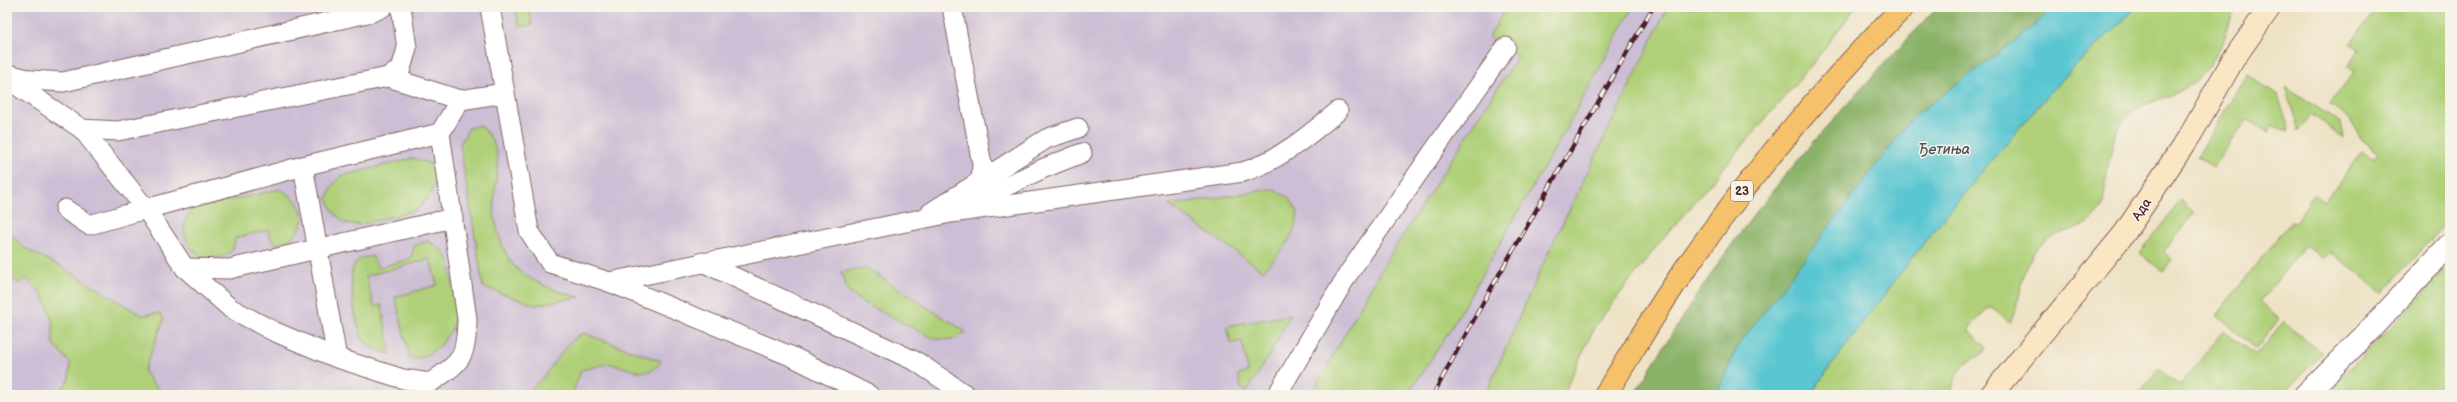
<svg xmlns="http://www.w3.org/2000/svg" width="2457" height="402" viewBox="0 0 2457 402" font-family="'Balsamiq Sans',sans-serif">
  <rect width="100%" height="100%" fill="#f7f3e8"/>
  <filter id="ink" filterUnits="userSpaceOnUse"><feTurbulence type="fractalNoise" baseFrequency=".025" numOctaves="2"/><feDisplacementMap in="SourceGraphic" scale="8" xChannelSelector="R" yChannelSelector="G"/><feConvolveMatrix kernelMatrix="1 2 1 2 8 2 1 2 1" color-interpolation-filters="sRGB"/></filter>
  <filter id="wash" filterUnits="userSpaceOnUse"><feTurbulence type="fractalNoise" baseFrequency=".012" numOctaves="4" result="noise"/><feDisplacementMap in="SourceGraphic" scale="16" xChannelSelector="R" yChannelSelector="G"/><feGaussianBlur stdDeviation="0.9" result="paint"/><feColorMatrix in="noise" values="0 0 0 0 0 0 0 0 0 0 0 0 0 0 0 0 0 1.4 0 .05"/><feComposite in="paint" operator="in"/></filter>
  <g filter="url(#wash)">
    <rect width="100%" height="100%" fill="#eee2c5"/>
    <g fill="#ccbed4">
      <polygon points="7,7 1539,7 1518,56 1332,395 7,395"/>
      <polygon points="1633,7 1668,7 1540,270 1485,395 1407,395 1447,335 1562,136"/>
    </g>
    <g fill="#afd079" stroke="#7c7852">
      <polygon points="516,7 529,7 532,25 519,27"/>
      <polygon points="1506,7 1633,7 1562,136 1447,335 1407,395 1311,395 1380,271 1518,56 1489,37"/>
      <polygon points="1668,7 1856,7 1810,67 1661,241 1595,326 1563,395 1485,395 1540,270"/>
      <path d="M2137,7H2234C2224,45 2210,80 2171,95C2153,102 2134,106 2121,122C2111,137 2105,186 2103,205C2089,237 2058,224 2037,249C2020,270 2022,300 2010,323L1989,306L1968,330L1986,347L1982,355C1960,362 1955,374 1951,395H1810C1884,291 1964,189 2049,94C2076,63 2108,36 2137,7Z"/>
      <polygon points="2378,7 2450,7 2450,218 2382,293 2330,251 2323,259 2305,245 2260,302 2279,319 2256,349 2216,315 2291,222 2295,223 2314,194 2325,202 2362,151 2374,158 2379,153 2360,138 2350,119 2330,104 2354,72 2347,67 2359,50 2350,44"/>
      <polygon points="2247,74 2278,95 2289,130 2283,131 2273,125 2267,133 2247,119 2213,167 2197,157"/>
      <polygon points="2285,87 2341,123 2344,138 2311,114 2299,131"/>
      <path d="M480,125C508,152 494,174 494,208C494,225 503,253 514,266C527,280 562,294 580,297L535,305L483,287L460,144L469,128Z"/>
      <polygon points="414,158 431,164 436,176 431,194 417,210 360,225 345,223 334,213 327,199 332,186 341,176"/>
      <path d="M280,189C306,203 312,225 285,243L277,244L271,240L268,230L235,238C235,259 219,257 202,258C184,243 178,231 191,209Z"/>
      <path d="M1272,189L1288,197L1298,212C1295,240 1281,251 1263,271L1169,205Z"/>
      <polygon points="2181,200 2194,213 2164,251 2172,259 2163,272 2140,253"/>
      <polygon points="7,230 24,248 62,267 141,315 160,313 164,319 144,371 152,383 166,395 58,395 69,379 70,363 53,344 53,323 43,295 26,278 19,284 7,272"/>
      <path d="M428,241L442,250L449,259L456,313L452,329L440,346L423,357L410,359L395,297L437,285L430,259L366,276L374,306L382,305L390,354C382,352 371,348 365,342C356,331 347,277 354,265C358,258 366,257 372,256L378,268L410,259L415,245Z"/>
      <polygon points="2450,265 2450,395 2323,395 2385,334"/>
      <polygon points="866,268 966,332 952,340 935,339 862,302 847,291 841,272"/>
      <polygon points="1290,315 1268,358 1246,392 1241,388 1238,375 1248,372 1242,341 1231,343 1227,326"/>
      <polygon points="2283,322 2322,353 2282,395 2137,395 2159,369 2180,386 2223,331 2256,355"/>
      <path d="M583,333L661,361C649,382 628,366 609,364C601,364 591,369 581,370L572,395H524C531,389 539,382 545,375C557,360 566,342 583,333Z"/>
    </g>
    <path fill="#8bb269" stroke="#6a684a" d="M1938,7H2054L2028,31L1737,347L1716,395H1634C1658,357 1681,317 1707,280C1773,181 1856,93 1938,7Z"/>
    <path fill="#5ac6d1" stroke="#52727e" d="M2054,7H2137C2108,36 2076,63 2049,94C1964,189 1884,291 1810,395H1716L1737,347L1913,117L2028,31Z"/>
  </g>
  <g filter="url(#ink)">
    <g fill="none" stroke-linecap="round" stroke-linejoin="round">
      <defs>
        <g id="lane">
          <path d="M490,7L529,231L550,263L609,282L951,213L1243,172C1280,160 1309,135 1338,111"/>
          <polyline points="952,7 982,164 981,181"/>
          <polyline points="8,74 31,80 63,82 372,12 383,7"/>
          <polyline points="388,77 460,100 505,93"/>
          <polyline points="7,79 82,129 118,131 388,77 401,69 407,48 401,7"/>
          <path d="M440,133L303,166L146,209L185,268L230,308L273,331L337,358L403,379L430,383C462,361 466,359 467,319L440,133L460,100"/>
          <polyline points="303,166 337,358"/>
          <polyline points="965,206 1042,169 1082,153"/>
          <polyline points="65,209 89,225 146,209 82,129"/>
          <polyline points="930,213 1046,139 1078,128"/>
          <polyline points="702,262 917,362 966,395"/>
          <polyline points="185,268 229,269 453,218"/>
          <polyline points="609,282 793,357 869,395"/>
          <polyline points="1277,395 1348,274 1506,47"/>
        </g>
        <polyline id="street" points="2305,395 2366,334 2450,244"/>
        <polyline id="secondary" points="1991,395 2124,234 2191,134 2233,60 2270,7"/>
        <path id="primary" d="M1605,395C1631,354 1655,312 1683,272C1748,178 1823,88 1903,7"/>
      </defs>
      <use href="#lane" stroke="#836361" stroke-width="21"/>
      <use href="#street" stroke="#836361" stroke-width="24"/>
      <use href="#secondary" stroke="#836361" stroke-width="24"/>
      <use href="#primary" stroke="#836361" stroke-width="24"/>
      <use href="#lane" stroke="#fff" stroke-width="19"/>
      <use href="#street" stroke="#fff" stroke-width="22"/>
      <use href="#secondary" stroke="#fbe6c4" stroke-width="22"/>
      <use href="#primary" stroke="#f5c16b" stroke-width="22"/>
      <defs>
        <polyline id="rail" points="1433,395 1485,299 1653,7"/>
      </defs>
      <use href="#rail" stroke="#4a1f2b" stroke-width="4.5"/>
      <use href="#rail" stroke="#f7f3e8" stroke-width="3" stroke-dasharray="9" stroke-linecap="butt"/>
    </g>
  </g>
  <g text-anchor="middle" stroke-width="3" stroke-linejoin="round" paint-order="stroke">
    <rect fill="#f7f3e8" stroke="#7e5f64" stroke-width="1" x="1731" y="181" width="22" height="20" rx="3"/>
    <g font-size="12" font-weight="bold" fill="#4a1f2b">
      <text x="1742" y="195">23</text>
    </g>
    <g font-size="13" fill="#4a1f2b" stroke="#f7f3e8">
      <text transform="translate(2141 209) rotate(-57)" y="5">Ада</text>
    </g>
    <g font-size="14" font-style="italic" fill="#4f515d" stroke="#f7f3e8">
      <text x="1944" y="154">Ђетиња</text>
    </g>
  </g>
  <rect width="2457" height="402" fill="none" stroke="#f7f3e8" stroke-width="24"/>
</svg>
